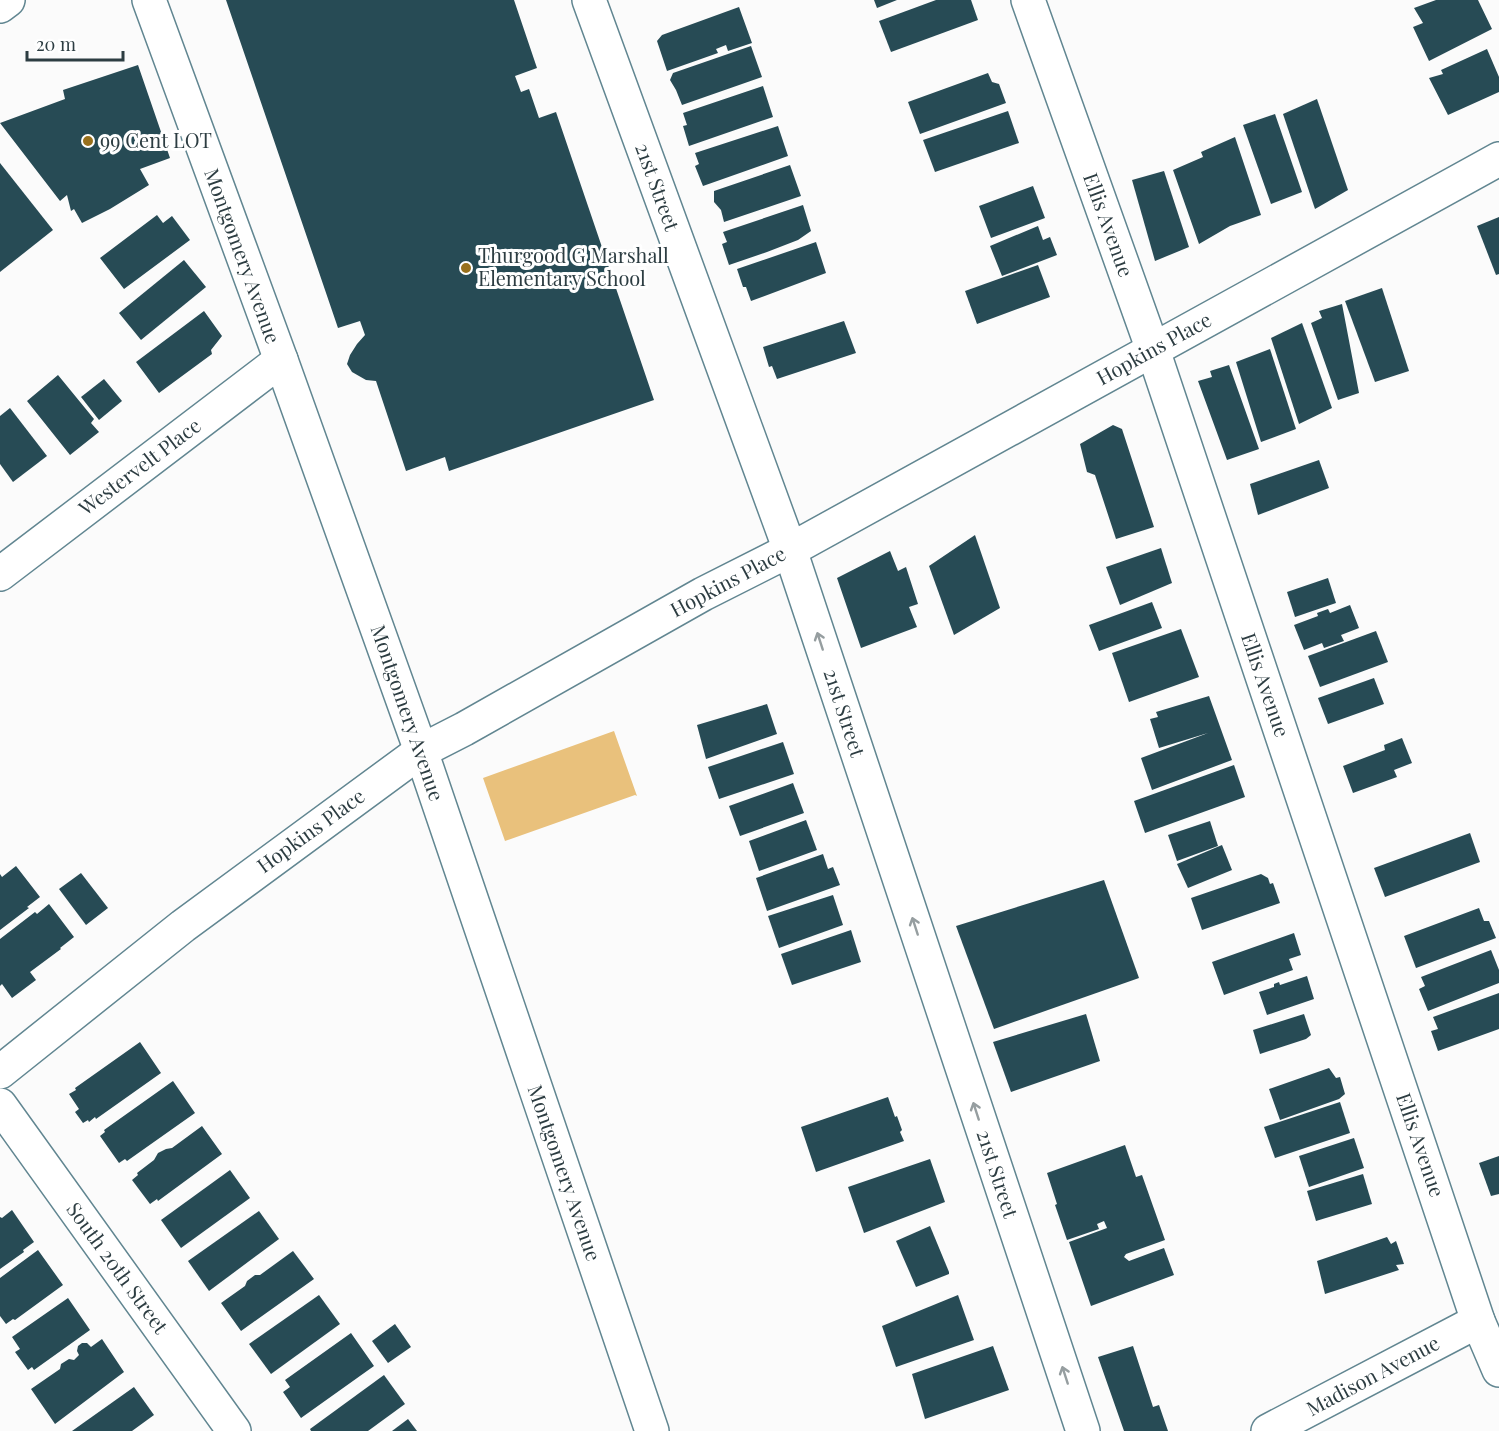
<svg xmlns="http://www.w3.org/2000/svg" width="1499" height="1431" viewBox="0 0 1499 1431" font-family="'Playfair Display',serif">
  <rect width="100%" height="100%" fill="#fbfbfb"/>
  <polygon fill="#e9c17c" points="614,731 637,796 635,795 505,841 483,778"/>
  <g fill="#274b55">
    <polygon points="226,0 514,0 537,68 515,76 521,92 529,89 539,118 556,112 654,400 449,471 445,457 406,471 376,381 366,380 352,372 347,364 350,355 357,344 365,335 360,321 338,328"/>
    <polygon points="874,0 897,0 877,8"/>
    <polygon points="936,0 971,0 978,20 891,52 879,21"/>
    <polygon points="1436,0 1478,0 1492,29 1429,61 1413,27 1423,23 1414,8"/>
    <polygon points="739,7 752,43 728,51 726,45 716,49 718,53 667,71 657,41 662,35"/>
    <polygon points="751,46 762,77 682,105 676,90 670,80 673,73"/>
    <polygon points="1487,49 1499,77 1499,92 1448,115 1429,78 1443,74 1441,70"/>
    <polygon points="138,65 170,158 140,169 149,185 110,209 82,223 74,209 71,211 67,195 60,201 0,123 65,99 63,90"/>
    <polygon points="988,73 992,82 999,84 1006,103 920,134 908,102"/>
    <polygon points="763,86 773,117 689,146 683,126 687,125 683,113"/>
    <polygon points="1317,99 1348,190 1315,209 1283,114"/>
    <polygon points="1008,111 1019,143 935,172 923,140"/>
    <polygon points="1275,114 1302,192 1271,204 1243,125"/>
    <polygon points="778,126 788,156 703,186 695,166 699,164 695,153"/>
    <polygon points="1235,137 1261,215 1230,226 1199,244 1173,170 1203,157 1201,152"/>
    <polygon points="0,163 53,230 0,272"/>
    <polygon points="790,165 801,196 724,222 721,210 714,202 714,191"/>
    <polygon points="1164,171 1189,247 1155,261 1132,180"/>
    <polygon points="1033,186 1045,218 991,238 979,206"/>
    <polygon points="803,205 811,231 798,240 767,252 729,265 722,244 727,242 723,232"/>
    <polygon points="157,215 163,223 172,216 190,240 124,289 100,258"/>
    <polygon points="1499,217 1499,274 1496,275 1477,226"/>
    <polygon points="1038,226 1043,240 1050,237 1057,255 1002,276 990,246"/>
    <polygon points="816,242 826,273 751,301 746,287 743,287 737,269"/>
    <polygon points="184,260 206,287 141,340 119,313"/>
    <polygon points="1038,265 1050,297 977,324 965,291"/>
    <polygon points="1382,288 1409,371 1375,382 1345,301"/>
    <polygon points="1342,304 1359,393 1338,400 1311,323 1322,318 1319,311"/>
    <polygon points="204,311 222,336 211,350 212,354 159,393 136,362"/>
    <polygon points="844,321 856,353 777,379 772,366 769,367 763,347"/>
    <polygon points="1302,323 1332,408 1299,424 1271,338"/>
    <polygon points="1270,349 1296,429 1261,442 1236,362"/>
    <polygon points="1229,365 1259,449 1227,460 1198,381 1212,377 1210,371"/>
    <polygon points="58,375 94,419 91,423 99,432 70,455 27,401"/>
    <polygon points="104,379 122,401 99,420 81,397"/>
    <polygon points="10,408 47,456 13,482 0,464 0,416"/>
    <polygon points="1113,425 1122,429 1154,527 1116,539 1095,475 1087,472 1080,444"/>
    <polygon points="1319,460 1329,488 1258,515 1250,484"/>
    <polygon points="975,535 1000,608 954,635 929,566"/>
    <polygon points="1161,548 1172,583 1120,605 1106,567"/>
    <polygon points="890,551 898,571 906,567 918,604 909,607 917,627 861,648 837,578"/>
    <polygon points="1328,578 1336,603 1295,617 1287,592"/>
    <polygon points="1152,602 1162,628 1099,651 1089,625"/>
    <polygon points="1350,605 1359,628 1341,635 1344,641 1324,648 1322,643 1304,650 1294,625 1318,616 1317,613 1328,609 1330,613"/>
    <polygon points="1181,629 1199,677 1129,702 1112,653"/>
    <polygon points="1376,631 1388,662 1320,687 1308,656"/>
    <polygon points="1374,678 1384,704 1328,724 1318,698"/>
    <polygon points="1209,696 1232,760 1152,790 1141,758 1208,733 1159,748 1150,719 1158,717 1156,712"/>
    <polygon points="767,704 777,734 706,759 697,725"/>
    <polygon points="1402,738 1412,763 1394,770 1397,777 1353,793 1343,766 1385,750 1384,745"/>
    <polygon points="783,742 794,774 719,799 708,767"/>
    <polygon points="1234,765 1245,797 1145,833 1134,801"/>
    <polygon points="793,783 804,813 740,836 729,806"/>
    <polygon points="806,820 817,850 759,871 749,841"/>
    <polygon points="1210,821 1218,846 1177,861 1168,835"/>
    <polygon points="1470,833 1480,862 1385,897 1374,868"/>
    <polygon points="1222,845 1232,870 1188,888 1177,864"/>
    <polygon points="823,854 828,869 833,867 840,885 767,911 756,878"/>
    <polygon points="16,866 40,897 27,907 29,908 0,930 0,874 2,877"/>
    <polygon points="81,873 108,908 86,925 59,889"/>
    <polygon points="1261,874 1268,878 1270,884 1273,883 1280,903 1202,930 1191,898"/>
    <polygon points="1104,880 1139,978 994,1029 956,926"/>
    <polygon points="833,895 843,925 779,948 768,916"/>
    <polygon points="49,904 74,937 60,948 61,949 30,972 36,980 12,998 2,984 0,986 0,939 35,912 37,914"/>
    <polygon points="1479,908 1484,921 1489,921 1496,938 1416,968 1404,936"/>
    <polygon points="851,930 861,962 792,985 781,954"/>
    <polygon points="1294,933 1301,955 1289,959 1293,970 1224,995 1212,962"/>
    <polygon points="1491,950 1499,970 1499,983 1428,1011 1419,989 1425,986 1421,977"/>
    <polygon points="1307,976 1314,999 1267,1015 1259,992 1274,987 1274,984 1279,982 1280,985"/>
    <polygon points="1499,993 1499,1029 1438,1051 1431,1031 1438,1029 1433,1017"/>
    <polygon points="1086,1014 1100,1061 1011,1092 993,1042"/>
    <polygon points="1304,1014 1311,1035 1306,1039 1260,1054 1253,1030"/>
    <polygon points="140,1042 161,1073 96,1119 95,1117 89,1122 88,1120 83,1123 75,1112 79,1109 69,1094 76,1090 75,1088"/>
    <polygon points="1329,1068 1336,1078 1340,1077 1345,1094 1339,1099 1280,1120 1269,1089"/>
    <polygon points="173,1081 195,1113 127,1161 125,1159 119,1163 100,1136 105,1132 104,1130"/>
    <polygon points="888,1097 895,1117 897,1116 902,1130 900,1132 904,1141 816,1172 801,1127"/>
    <polygon points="1340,1102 1350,1133 1275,1158 1264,1127"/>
    <polygon points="202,1126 222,1154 158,1201 157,1199 150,1204 132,1180 138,1175 137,1173 154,1160 158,1153 166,1149 172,1148"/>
    <polygon points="1354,1138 1364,1168 1309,1187 1299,1156"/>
    <polygon points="1125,1145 1136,1177 1142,1175 1165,1240 1126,1254 1124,1257 1129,1261 1164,1248 1174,1275 1091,1306 1069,1242 1107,1228 1104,1221 1097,1224 1099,1229 1067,1240 1055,1205 1057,1204 1047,1173"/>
    <polygon points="1499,1156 1499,1194 1491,1196 1479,1163"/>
    <polygon points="930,1159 945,1202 864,1233 848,1187"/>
    <polygon points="230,1170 250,1198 181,1248 161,1220"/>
    <polygon points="1363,1174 1372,1204 1316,1221 1307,1191"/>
    <polygon points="12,1210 34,1242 23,1250 24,1252 0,1269 0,1217 2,1218"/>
    <polygon points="259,1211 279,1239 209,1291 188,1261"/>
    <polygon points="930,1226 949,1272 949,1274 916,1287 896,1241"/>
    <polygon points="1387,1237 1391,1244 1396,1241 1404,1264 1396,1265 1399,1270 1325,1294 1317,1261"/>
    <polygon points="38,1250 63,1285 15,1320 13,1319 6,1324 0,1316 0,1278"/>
    <polygon points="293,1251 314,1279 241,1331 221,1303 245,1286 247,1281 255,1275 260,1275"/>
    <polygon points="319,1295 340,1324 271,1374 249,1344"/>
    <polygon points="958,1295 974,1340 896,1367 882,1326"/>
    <polygon points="68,1298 90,1330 34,1370 32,1367 28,1370 15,1352 20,1349 12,1337"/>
    <polygon points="395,1324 411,1347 388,1363 372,1341"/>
    <polygon points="351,1333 374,1366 301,1418 283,1392 290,1387 285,1380"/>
    <polygon points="102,1339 124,1372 55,1424 31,1389 60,1369 61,1364 69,1359 74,1360 79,1355 77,1351 78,1346 82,1343 87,1343 91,1347"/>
    <polygon points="993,1346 1009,1390 925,1419 912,1374"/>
    <polygon points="1133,1346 1153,1407 1159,1405 1168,1431 1124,1431 1098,1357"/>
    <polygon points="384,1375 405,1404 368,1431 311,1431 310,1429"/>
    <polygon points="134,1387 154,1415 132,1431 72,1431"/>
    <polygon points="408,1419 417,1431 392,1431"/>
  </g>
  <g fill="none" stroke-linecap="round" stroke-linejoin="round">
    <defs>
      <g id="minor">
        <polyline points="149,0 281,360 421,751 652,1431"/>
        <polyline points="589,0 790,550 1083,1431"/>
        <polyline points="1028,0 1153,350 1478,1321 1499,1370"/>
        <polyline points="0,574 281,360"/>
        <polyline points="0,1072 183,926 421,751 464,729 703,594 790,550 1499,159"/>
        <polyline points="0,1105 234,1431"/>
        <polyline points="1268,1431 1478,1321"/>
      </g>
      <polyline id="secondary" points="0,6 8,0"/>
    </defs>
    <use href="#minor" stroke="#618691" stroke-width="36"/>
    <use href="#secondary" stroke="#618691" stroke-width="36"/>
    <use href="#minor" stroke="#fff" stroke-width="33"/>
    <use href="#secondary" stroke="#fff" stroke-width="33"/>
  </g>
  <defs><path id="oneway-shaft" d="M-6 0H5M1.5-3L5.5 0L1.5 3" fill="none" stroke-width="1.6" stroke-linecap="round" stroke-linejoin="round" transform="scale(1.5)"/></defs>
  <g stroke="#969ea0">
    <use href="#oneway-shaft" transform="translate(820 641) rotate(-108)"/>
    <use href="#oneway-shaft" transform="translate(915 926) rotate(-108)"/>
    <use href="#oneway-shaft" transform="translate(976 1111) rotate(-108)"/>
    <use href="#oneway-shaft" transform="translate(1065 1375) rotate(-108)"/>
  </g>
  <g fill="#98701c" stroke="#fff" stroke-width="2">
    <circle cx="88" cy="141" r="6"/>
    <circle cx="466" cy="268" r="6"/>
  </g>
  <g text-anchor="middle" stroke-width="6" stroke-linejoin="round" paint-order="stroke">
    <g font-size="20" fill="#2d3d42" stroke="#fff" text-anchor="start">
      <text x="100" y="148">99 Cent LOT</text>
      <text x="478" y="263">Thurgood G Marshall<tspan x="478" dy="23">Elementary School</tspan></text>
    </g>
    <g font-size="20" fill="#2d3d42" stroke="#fff">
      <text transform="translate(657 187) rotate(70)" y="7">21st Street</text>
      <text transform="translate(1108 225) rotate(70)" y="7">Ellis Avenue</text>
      <text transform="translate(242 256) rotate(70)" y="7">Montgomery Avenue</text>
      <text transform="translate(1154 349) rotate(-29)" y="7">Hopkins Place</text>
      <text transform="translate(140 467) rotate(-37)" y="7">Westervelt Place</text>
      <text transform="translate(728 582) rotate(-28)" y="7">Hopkins Place</text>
      <text transform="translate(1265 685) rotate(71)" y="7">Ellis Avenue</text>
      <text transform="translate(407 713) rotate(71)" y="7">Montgomery Avenue</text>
      <text transform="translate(844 713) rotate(72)" y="7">21st Street</text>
      <text transform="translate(311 831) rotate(-36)" y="7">Hopkins Place</text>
      <text transform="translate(1420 1145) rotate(71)" y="7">Ellis Avenue</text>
      <text transform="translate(564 1173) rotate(71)" y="7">Montgomery Avenue</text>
      <text transform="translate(997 1174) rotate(72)" y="7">21st Street</text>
      <text transform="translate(117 1268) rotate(54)" y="7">South 20th Street</text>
      <text transform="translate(1373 1376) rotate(-28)" y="7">Madison Avenue</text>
    </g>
  </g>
  <path d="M27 51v9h96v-9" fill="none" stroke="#2d3d42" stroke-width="3"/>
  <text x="36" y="51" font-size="18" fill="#2d3d42" stroke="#ffffff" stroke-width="4.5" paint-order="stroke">20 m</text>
</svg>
